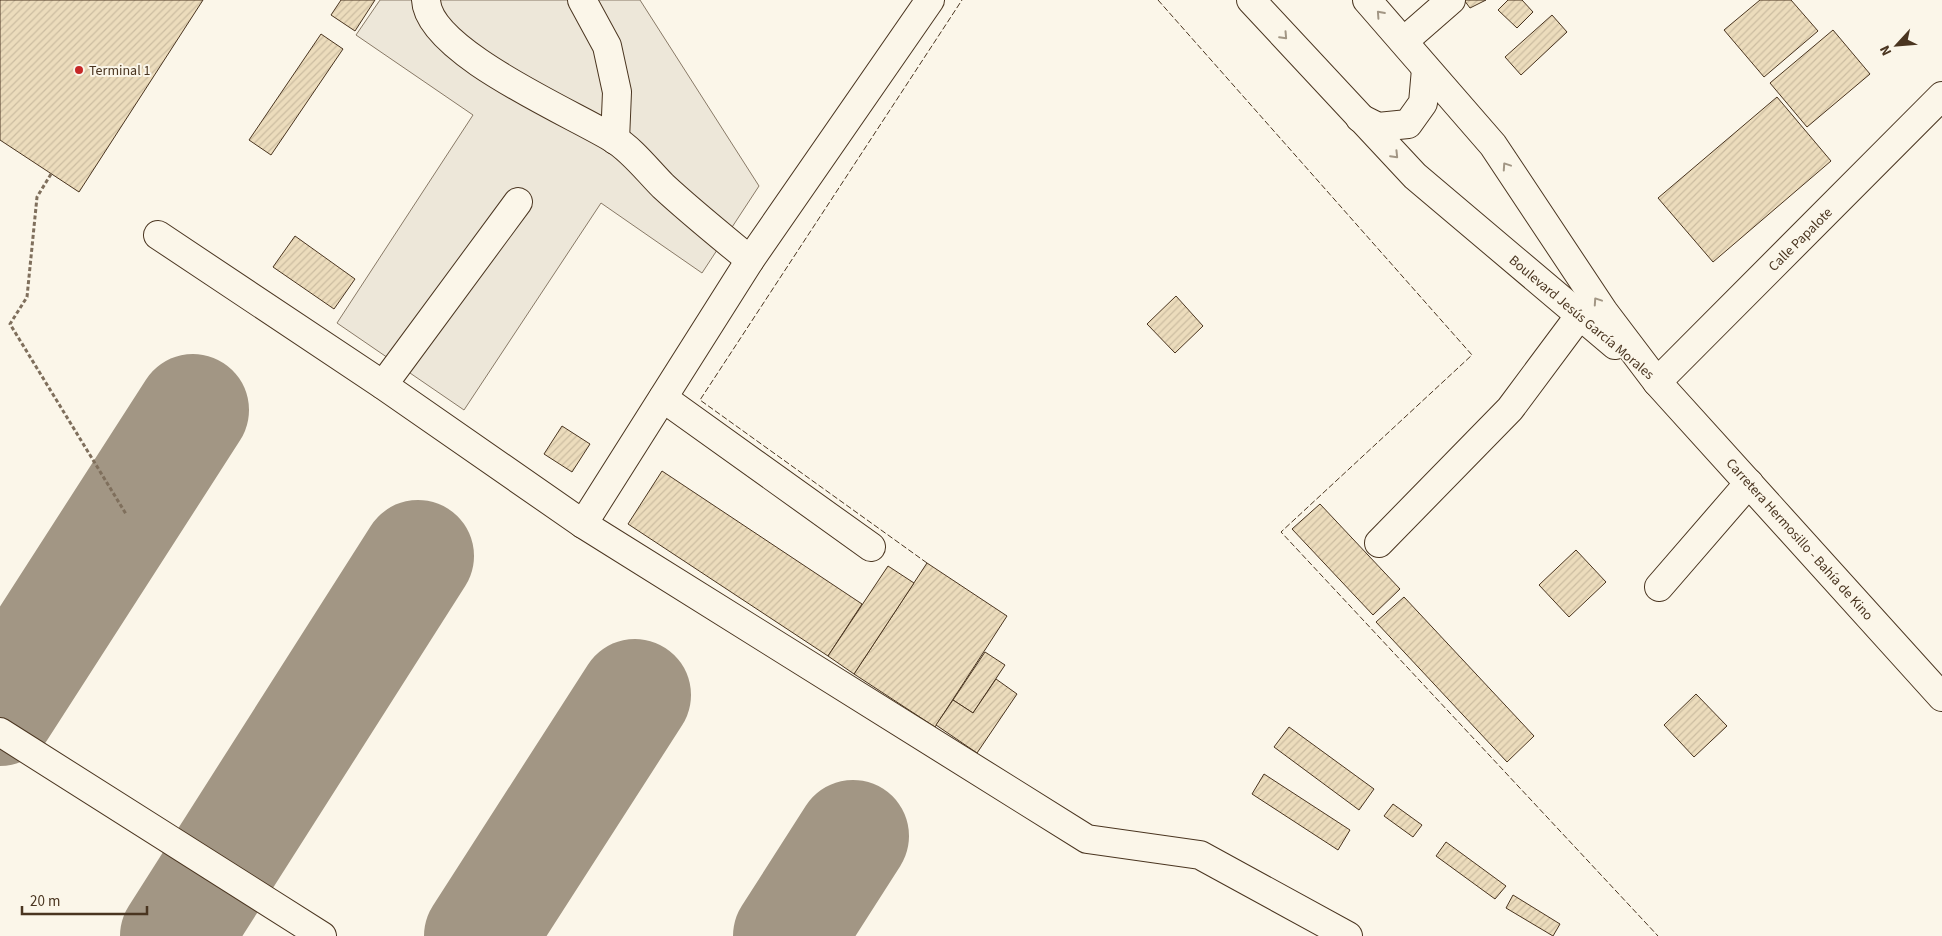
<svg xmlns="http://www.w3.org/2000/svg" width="1942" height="936" viewBox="0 0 1942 936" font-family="'Source Sans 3',sans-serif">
  <defs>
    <pattern id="building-hatch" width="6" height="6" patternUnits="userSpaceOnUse" patternTransform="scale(1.25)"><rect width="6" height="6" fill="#ecdcbc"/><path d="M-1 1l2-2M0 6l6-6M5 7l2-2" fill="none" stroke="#ccbda1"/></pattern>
  </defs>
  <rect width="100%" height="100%" fill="#fbf6e9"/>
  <polygon fill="#ede7d9" stroke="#887966" points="380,0 640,0 759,186 702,273 601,203 464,410 337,323 473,115 356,35"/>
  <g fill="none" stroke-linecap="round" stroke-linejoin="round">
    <g stroke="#a29684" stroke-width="112">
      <polyline points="0,710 193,410"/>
      <polyline points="176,936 418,556"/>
      <polyline points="480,936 635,695"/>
      <polyline points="789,936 853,836"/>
    </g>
  </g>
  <g fill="url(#building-hatch)" stroke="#4a3520">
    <polygon points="0,0 203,0 79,192 0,140"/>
    <polygon points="341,0 375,0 355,31 331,15"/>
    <polygon points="1464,0 1486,0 1470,8"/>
    <polygon points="1508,0 1522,0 1533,12 1517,28 1498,10"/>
    <polygon points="1760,0 1791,0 1818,31 1764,77 1724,30"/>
    <polygon points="1552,15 1567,32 1521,75 1505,57"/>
    <polygon points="1833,30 1870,74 1807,127 1770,83"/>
    <polygon points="321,34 343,49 271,155 249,140"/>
    <polygon points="1777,97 1831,161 1713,262 1658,198"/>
    <polygon points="295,236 355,279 334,309 273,267"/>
    <polygon points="1176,296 1203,326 1175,353 1147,324"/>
    <polygon points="562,426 590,444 572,472 544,454"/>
    <polygon points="662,471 862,604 828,656 628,524"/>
    <polygon points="1320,504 1400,589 1373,615 1292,529"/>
    <polygon points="1576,550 1606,582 1569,617 1539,585"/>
    <polygon points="927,563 1007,616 935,727 854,674"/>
    <polygon points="888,566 914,583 854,674 828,656"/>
    <polygon points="1404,597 1534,736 1507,762 1376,622"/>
    <polygon points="985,652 1005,665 973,713 953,700"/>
    <polygon points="996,679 1017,694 977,753 936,725 953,700 973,713"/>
    <polygon points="1696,694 1727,726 1694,757 1664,725"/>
    <polygon points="1289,727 1374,789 1359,810 1274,747"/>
    <polygon points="1264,774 1350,830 1338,850 1252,794"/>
    <polygon points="1393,804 1422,825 1413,837 1384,816"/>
    <polygon points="1446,842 1506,886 1495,899 1436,856"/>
    <polygon points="1513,895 1560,924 1553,936 1506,908"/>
  </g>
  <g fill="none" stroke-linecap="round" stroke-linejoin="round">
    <defs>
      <g id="minor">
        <path d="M426,0C428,52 572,113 614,139C632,150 648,171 663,186C691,212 721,236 750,260"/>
        <polyline points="582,0 607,46 617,92 615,140"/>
        <polyline points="1404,41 1451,0"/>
        <polyline points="158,235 383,385 583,524 1087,839 1200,855 1348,936"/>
        <polyline points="1657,382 1942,96"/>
        <polyline points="383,385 518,202"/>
        <polyline points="663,398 871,547"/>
        <polyline points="583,524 750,260 930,0"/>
        <polyline points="1379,543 1510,409 1580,315"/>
        <polyline points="1659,587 1749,483"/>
        <polyline points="0,732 322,936"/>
      </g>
      <g id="major">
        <polyline points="1251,0 1415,176 1615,345"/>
        <polyline points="1367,0 1493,145 1604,312 1657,382 1942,697"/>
        <polyline points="1360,118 1378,127 1408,124 1423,103 1426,69"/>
      </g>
    </defs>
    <use href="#minor" stroke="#4a3520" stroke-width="30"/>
    <use href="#major" stroke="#4a3520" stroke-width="30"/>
    <polyline stroke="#7f6f5c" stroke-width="3" stroke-dasharray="4 2.5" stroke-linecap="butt" points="51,174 37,197 27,297 10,324 126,514"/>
    <use href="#minor" stroke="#fbf6e9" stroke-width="28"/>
    <use href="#major" stroke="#fbf6e9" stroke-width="28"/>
    <g stroke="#4a3520" stroke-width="1" stroke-dasharray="6 2.5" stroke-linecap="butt">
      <polyline points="1158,0 1472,355 1281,532 1658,936"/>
      <polyline points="927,563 700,400 962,0"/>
    </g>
  </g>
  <defs><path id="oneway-chevron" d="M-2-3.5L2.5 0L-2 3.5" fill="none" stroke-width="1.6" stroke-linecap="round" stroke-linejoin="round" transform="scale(1.25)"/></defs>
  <g stroke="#a29684">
    <use href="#oneway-chevron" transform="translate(1380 14) rotate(-132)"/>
    <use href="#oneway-chevron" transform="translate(1284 36) rotate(47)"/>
    <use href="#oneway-chevron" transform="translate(1395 155) rotate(46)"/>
    <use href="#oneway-chevron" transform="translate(1506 166) rotate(-124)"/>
    <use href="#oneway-chevron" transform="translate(1597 301) rotate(-124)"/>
  </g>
  <circle fill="#c62828" stroke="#fbf6e9" stroke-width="2" cx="79" cy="70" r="5"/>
  <g text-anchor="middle" stroke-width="4" stroke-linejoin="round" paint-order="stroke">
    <g font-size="14" fill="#4a3520" stroke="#fbf6e9" text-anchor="start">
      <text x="89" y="75">Terminal 1</text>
    </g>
    <g font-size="14" fill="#4a3520" stroke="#fbf6e9">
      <text transform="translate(1800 239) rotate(-45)" y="5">Calle Papalote</text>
      <text transform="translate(1582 317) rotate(40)" y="5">Boulevard Jesús García Morales</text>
      <text transform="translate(1800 539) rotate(48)" y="5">Carretera Hermosillo - Bahía de Kino</text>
    </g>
  </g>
  <g transform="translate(1897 45) rotate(244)" stroke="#fbf6e9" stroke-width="4" paint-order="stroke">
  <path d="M0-4L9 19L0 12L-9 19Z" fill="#4a3520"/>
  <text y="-8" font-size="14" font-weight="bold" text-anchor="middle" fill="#4a3520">N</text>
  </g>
  <path d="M22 906v8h125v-8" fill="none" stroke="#4a3520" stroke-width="2.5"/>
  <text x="30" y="906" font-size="15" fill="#4a3520" stroke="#fbf6e9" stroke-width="4" paint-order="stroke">20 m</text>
</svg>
